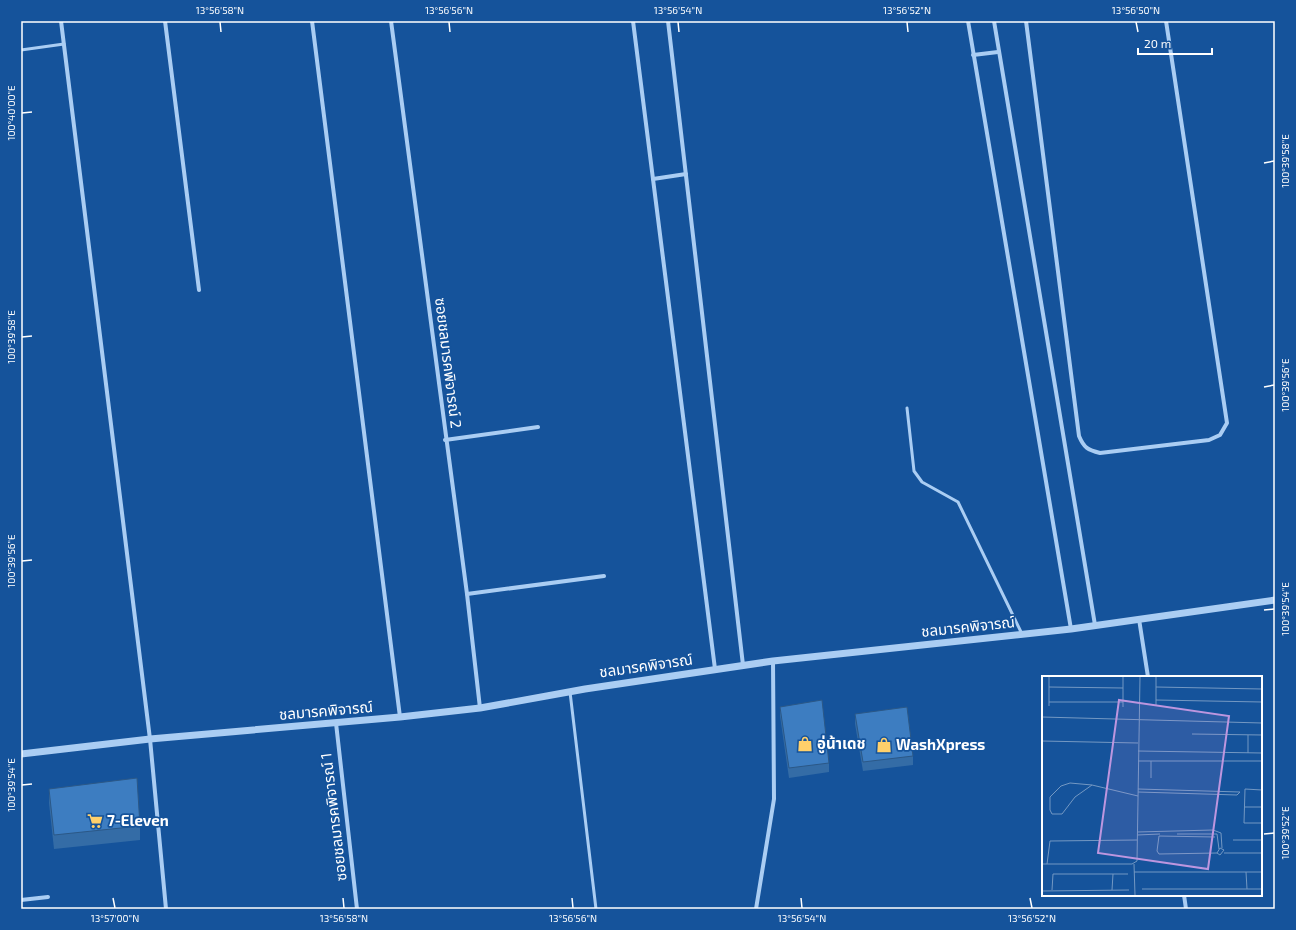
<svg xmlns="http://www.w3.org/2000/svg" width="1296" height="930" viewBox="0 0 1296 930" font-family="'Exo 2','Noto Sans Thai',sans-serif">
  <rect width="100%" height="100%" fill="#15539b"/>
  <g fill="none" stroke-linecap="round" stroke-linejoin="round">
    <g stroke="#aacdf3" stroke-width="3">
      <polyline points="21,50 64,44"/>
      <polyline points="907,408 914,471 922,482 958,502 1022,634"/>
      <polyline points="570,692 596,909"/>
    </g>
    <g stroke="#aacdf3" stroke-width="4">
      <polyline points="61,21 150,739 166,909"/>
      <polyline points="165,21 199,290"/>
      <polyline points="312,21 400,717"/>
      <polyline points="391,21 467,594 480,708"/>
      <polyline points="633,21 715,669"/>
      <polyline points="668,21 743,665"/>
      <polyline points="968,21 1071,629"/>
      <polyline points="994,21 1095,625"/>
      <path d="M1026,21L1079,436C1084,448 1088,450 1100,453L1209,440L1220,435L1227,423L1166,21"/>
      <polyline points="973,55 998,52"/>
      <polyline points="653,179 686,174"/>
      <polyline points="445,440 538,427"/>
      <polyline points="467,594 604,576"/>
      <polyline points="1139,619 1148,677"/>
      <polyline points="336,723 357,909"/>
      <polyline points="1184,895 1186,909"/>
      <polyline points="21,900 48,897"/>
      <polyline points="756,909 774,799 773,661"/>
    </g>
    <polyline stroke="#aacdf3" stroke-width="7" points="21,754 150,739 400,717 480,708 585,689 773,661 1071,629 1275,600"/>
  </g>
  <g fill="#346ca6">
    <polygon points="780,707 829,763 829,772 789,778 780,716"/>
    <polygon points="855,714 913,756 913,765 863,771 855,724"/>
    <polygon points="49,789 140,826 140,840 54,849 49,803"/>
  </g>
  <g fill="#3d7dc1" stroke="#2b5887">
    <polygon points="822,700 829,763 789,768 780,707"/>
    <polygon points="907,707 913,756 863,762 855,714"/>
    <polygon points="137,778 140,826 54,835 49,789"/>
  </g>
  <path fill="none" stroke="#fff" stroke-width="1.5" d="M220,22L221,32M449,22L450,32M678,22L679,32M907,22L908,32M1136,22L1138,32M22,113L32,112M1264,163L1274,161M22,337L32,336M1264,387L1274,385M22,561L32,560M1264,610L1274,609M22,785L32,784M1264,834L1274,833M113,898L115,908M343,898L344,908M572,898L573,908M801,898L802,908M1030,898L1032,908"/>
  <defs>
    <symbol id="shop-bare" viewBox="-9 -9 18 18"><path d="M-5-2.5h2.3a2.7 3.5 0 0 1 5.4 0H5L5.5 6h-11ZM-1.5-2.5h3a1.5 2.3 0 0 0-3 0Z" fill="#ffd06b" stroke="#15539b" stroke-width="2.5" paint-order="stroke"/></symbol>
    <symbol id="supermarket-bare" viewBox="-9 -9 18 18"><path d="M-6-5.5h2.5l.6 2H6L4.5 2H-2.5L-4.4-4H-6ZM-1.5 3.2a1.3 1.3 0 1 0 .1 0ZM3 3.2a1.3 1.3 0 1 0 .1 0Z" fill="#ffd06b" stroke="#15539b" stroke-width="2.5" paint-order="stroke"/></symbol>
  </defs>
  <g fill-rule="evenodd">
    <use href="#shop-bare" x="794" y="733" width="22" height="22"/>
    <use href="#shop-bare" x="873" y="734" width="22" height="22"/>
    <use href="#supermarket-bare" x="84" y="810" width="22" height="22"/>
  </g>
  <g text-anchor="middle" stroke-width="3.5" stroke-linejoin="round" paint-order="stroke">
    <g font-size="15" fill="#fff" stroke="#15539b">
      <text transform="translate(448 363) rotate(83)" y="5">ซอยชลมารคพิจารณ์ 2</text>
      <text transform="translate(968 627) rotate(-6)" y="5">ชลมารคพิจารณ์</text>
      <text transform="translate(646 666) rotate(-8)" y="5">ชลมารคพิจารณ์</text>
      <text transform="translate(326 711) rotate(-5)" y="5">ชลมารคพิจารณ์</text>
      <text transform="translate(334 817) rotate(-97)" y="5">ซอยชลมารคพิจารณ์ 1</text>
    </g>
    <g font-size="15" font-weight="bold" fill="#fff" stroke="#15539b" text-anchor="start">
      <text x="817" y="749">อู่น้าเดช</text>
      <text x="896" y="750">WashXpress</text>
      <text x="107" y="826">7-Eleven</text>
    </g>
  </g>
  <g transform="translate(1042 676)">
    <rect width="220" height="220" fill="#15539b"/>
    <path fill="none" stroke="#7398c3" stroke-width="1" d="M7,11L81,12M114,11L220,13M114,24L220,26M7,26H81M114,29V1M7,30V1M81,31V1M0,41L220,47M150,58L220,59M206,59V77M0,65L96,67M96,75L220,77M96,85H220M109,102V85M50,109L33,121L20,138H10L8,134V121L19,110L28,107L50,109L96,120M96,113L198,116L195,119L96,116M220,114L203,113L202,147H220M202,131H220M95,156L171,154L179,157L180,172M135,158H175L177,173M95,159L118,158M173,161L117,160L115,175L117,178L175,177L178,179L182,174L178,172L175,177M191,164H220M182,177H220M0,188H90L95,185L98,1M5,188L8,165L95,164M92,188L93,219M92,196H220M204,196L205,213M100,213H220M10,214L11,198H86M70,214L71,198M0,215L87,214"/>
    <path fill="#bd96df" fill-opacity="0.15" stroke="#bd96df" stroke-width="2" d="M77,24L187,40L166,193L56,177Z"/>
    <rect width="220" height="220" fill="none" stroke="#fff" stroke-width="2"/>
  </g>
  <rect width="1296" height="930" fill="none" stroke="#15539b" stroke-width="44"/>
  <path d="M1138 48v6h74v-6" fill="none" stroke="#ffffff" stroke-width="2"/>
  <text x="1144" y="48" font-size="12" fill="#ffffff" stroke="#15539b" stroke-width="3" paint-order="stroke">20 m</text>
  <rect x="22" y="22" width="1252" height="886" fill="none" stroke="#fff" stroke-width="1.5"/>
  <g font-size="10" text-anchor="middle" fill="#fff">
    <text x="220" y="14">13°56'58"N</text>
    <text x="449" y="14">13°56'56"N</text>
    <text x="678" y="14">13°56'54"N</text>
    <text x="907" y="14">13°56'52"N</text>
    <text x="1136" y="14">13°56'50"N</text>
    <text transform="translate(11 113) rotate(-90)" y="4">100°40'00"E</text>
    <text transform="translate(1285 161) rotate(-90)" y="4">100°39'58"E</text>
    <text transform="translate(11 337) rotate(-90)" y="4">100°39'58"E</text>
    <text transform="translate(1285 385) rotate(-90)" y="4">100°39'56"E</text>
    <text transform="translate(11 561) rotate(-90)" y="4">100°39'56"E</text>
    <text transform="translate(1285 609) rotate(-90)" y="4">100°39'54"E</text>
    <text transform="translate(11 785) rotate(-90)" y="4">100°39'54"E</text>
    <text transform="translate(1285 833) rotate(-90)" y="4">100°39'52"E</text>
    <text x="115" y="922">13°57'00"N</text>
    <text x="344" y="922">13°56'58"N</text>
    <text x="573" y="922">13°56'56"N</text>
    <text x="802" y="922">13°56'54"N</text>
    <text x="1032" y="922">13°56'52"N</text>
  </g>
</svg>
